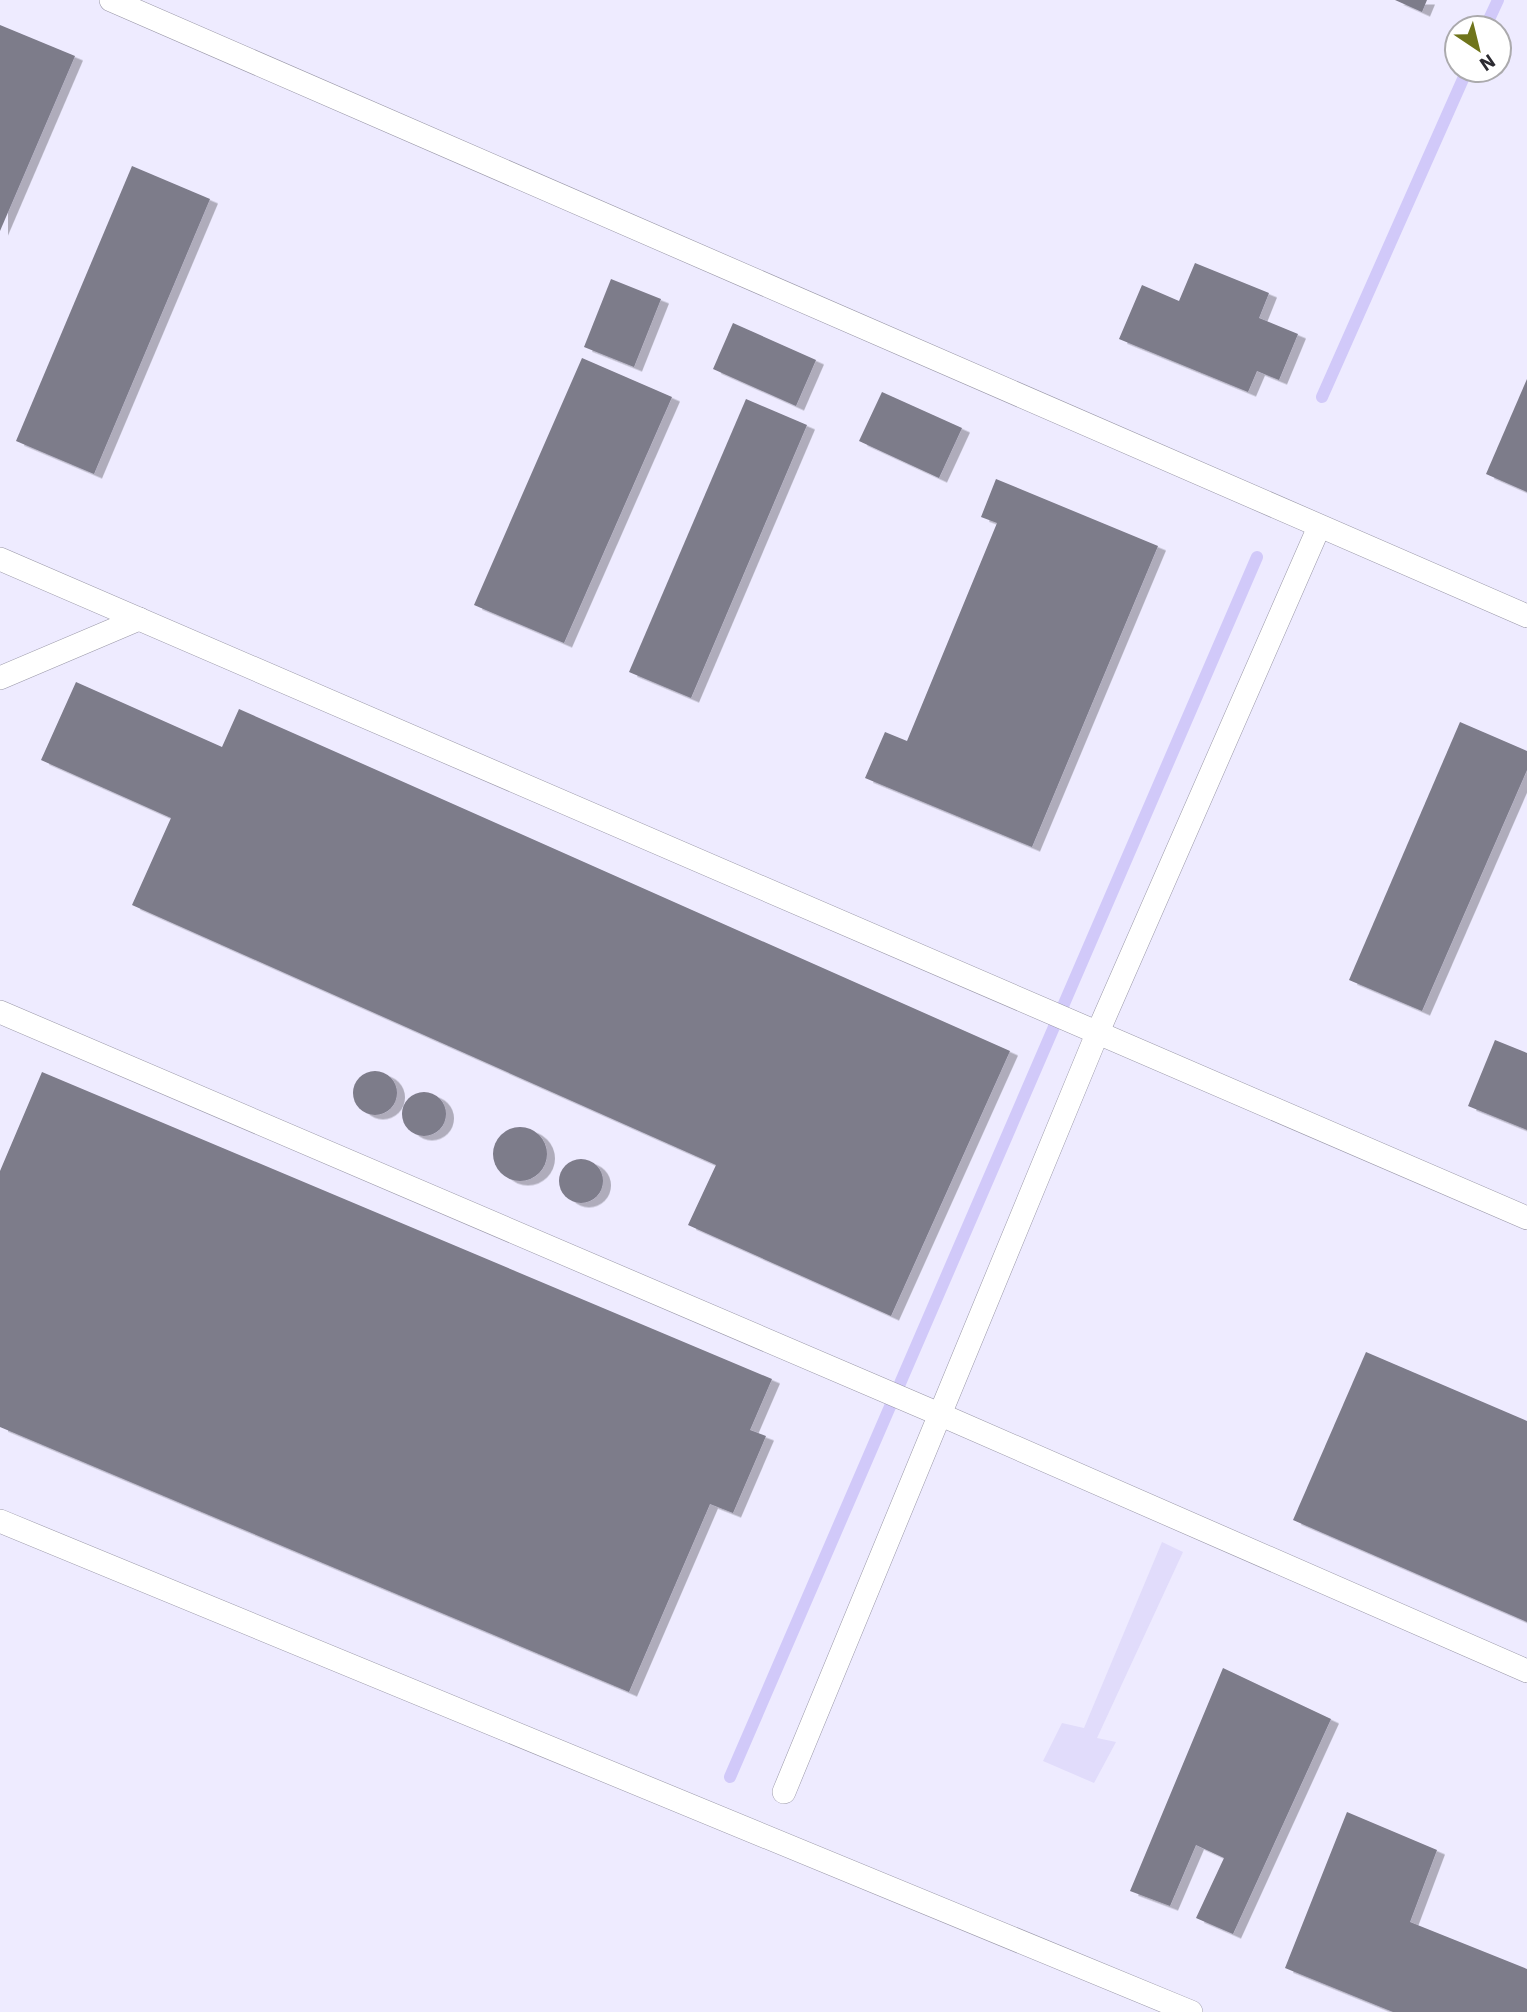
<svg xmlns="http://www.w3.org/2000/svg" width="1527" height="2012" viewBox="0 0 1527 2012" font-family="'IBM Plex Sans',sans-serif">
  <defs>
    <filter id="shadow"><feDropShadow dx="8" dy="4.5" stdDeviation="0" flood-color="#0004"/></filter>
  </defs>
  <rect width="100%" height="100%" fill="#f6f4ff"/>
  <path fill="#eeebff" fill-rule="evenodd" d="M0,0H1527V2012H0ZM1457,28H1499V70H1457Z"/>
  <polygon fill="#e1dcfb" points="1162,1542 1183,1552 1097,1738 1116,1742 1094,1783 1043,1761 1062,1723 1084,1728"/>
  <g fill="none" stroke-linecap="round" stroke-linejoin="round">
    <g stroke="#d1c9f9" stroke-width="12">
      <polyline points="1485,28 1498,0"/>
      <polyline points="1322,397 1467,70"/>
      <polyline points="730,1777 1257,557"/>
    </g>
  </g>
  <g fill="#7d7b8a" filter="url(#shadow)">
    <polygon points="1395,0 1427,0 1422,12"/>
    <polygon points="0,25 75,56 0,231"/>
    <polygon points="132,166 210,199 94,474 16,441"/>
    <polygon points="1195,263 1269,293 1259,318 1298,334 1279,380 1257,371 1248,392 1119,339 1142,285 1179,301"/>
    <polygon points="611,279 661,299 634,367 584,347"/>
    <polygon points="733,323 816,360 796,406 713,369"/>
    <polygon points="582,358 672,397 564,643 474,605"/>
    <polygon points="1527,379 1527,492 1486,474"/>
    <polygon points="882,392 962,428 939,478 859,441"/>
    <polygon points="746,399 807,425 691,698 629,672"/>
    <polygon points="996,479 1158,546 1032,847 865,778 885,732 907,741 997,523 981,517"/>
    <polygon points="76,682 222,747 239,709 1010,1051 891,1316 688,1225 716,1165 132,905 171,818 41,760"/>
    <polygon points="1460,722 1527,751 1527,770 1422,1011 1349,980"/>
    <polygon points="1495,1040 1527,1053 1527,1130 1468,1106"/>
    <circle cx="375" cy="1093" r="22"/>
    <polygon points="42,1072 772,1379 750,1430 766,1436 733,1513 710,1504 629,1692 0,1427 0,1171"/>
    <circle cx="424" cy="1114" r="22"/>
    <circle cx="520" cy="1154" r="27"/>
    <circle cx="581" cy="1181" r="22"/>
    <polygon points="1366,1352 1527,1421 1527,1622 1293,1520"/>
    <polygon points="1223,1668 1331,1719 1233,1934 1196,1918 1224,1858 1196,1845 1170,1906 1130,1891"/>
    <polygon points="1347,1812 1437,1850 1410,1922 1527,1969 1527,2012 1393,2012 1285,1968"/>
  </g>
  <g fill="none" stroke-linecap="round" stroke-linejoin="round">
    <defs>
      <g id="lane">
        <polyline points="111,0 1527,616"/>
        <polyline points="0,559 1527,1218"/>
        <polyline points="0,678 139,619"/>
        <polyline points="0,1012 939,1414 1527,1671"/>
        <polyline points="0,1521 1191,2012"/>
        <polyline points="784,1792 1097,1034 1319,527"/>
      </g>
    </defs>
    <use href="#lane" stroke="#9997a7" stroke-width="24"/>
    <use href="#lane" stroke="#fff" stroke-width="23"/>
  </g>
  <g transform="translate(1478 49) rotate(145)"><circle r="33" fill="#ffffff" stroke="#abaaad" stroke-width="2"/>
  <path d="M0-5L12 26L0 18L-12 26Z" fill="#6f741b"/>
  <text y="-10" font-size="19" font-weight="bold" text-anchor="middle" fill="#2c2b31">N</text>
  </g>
</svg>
